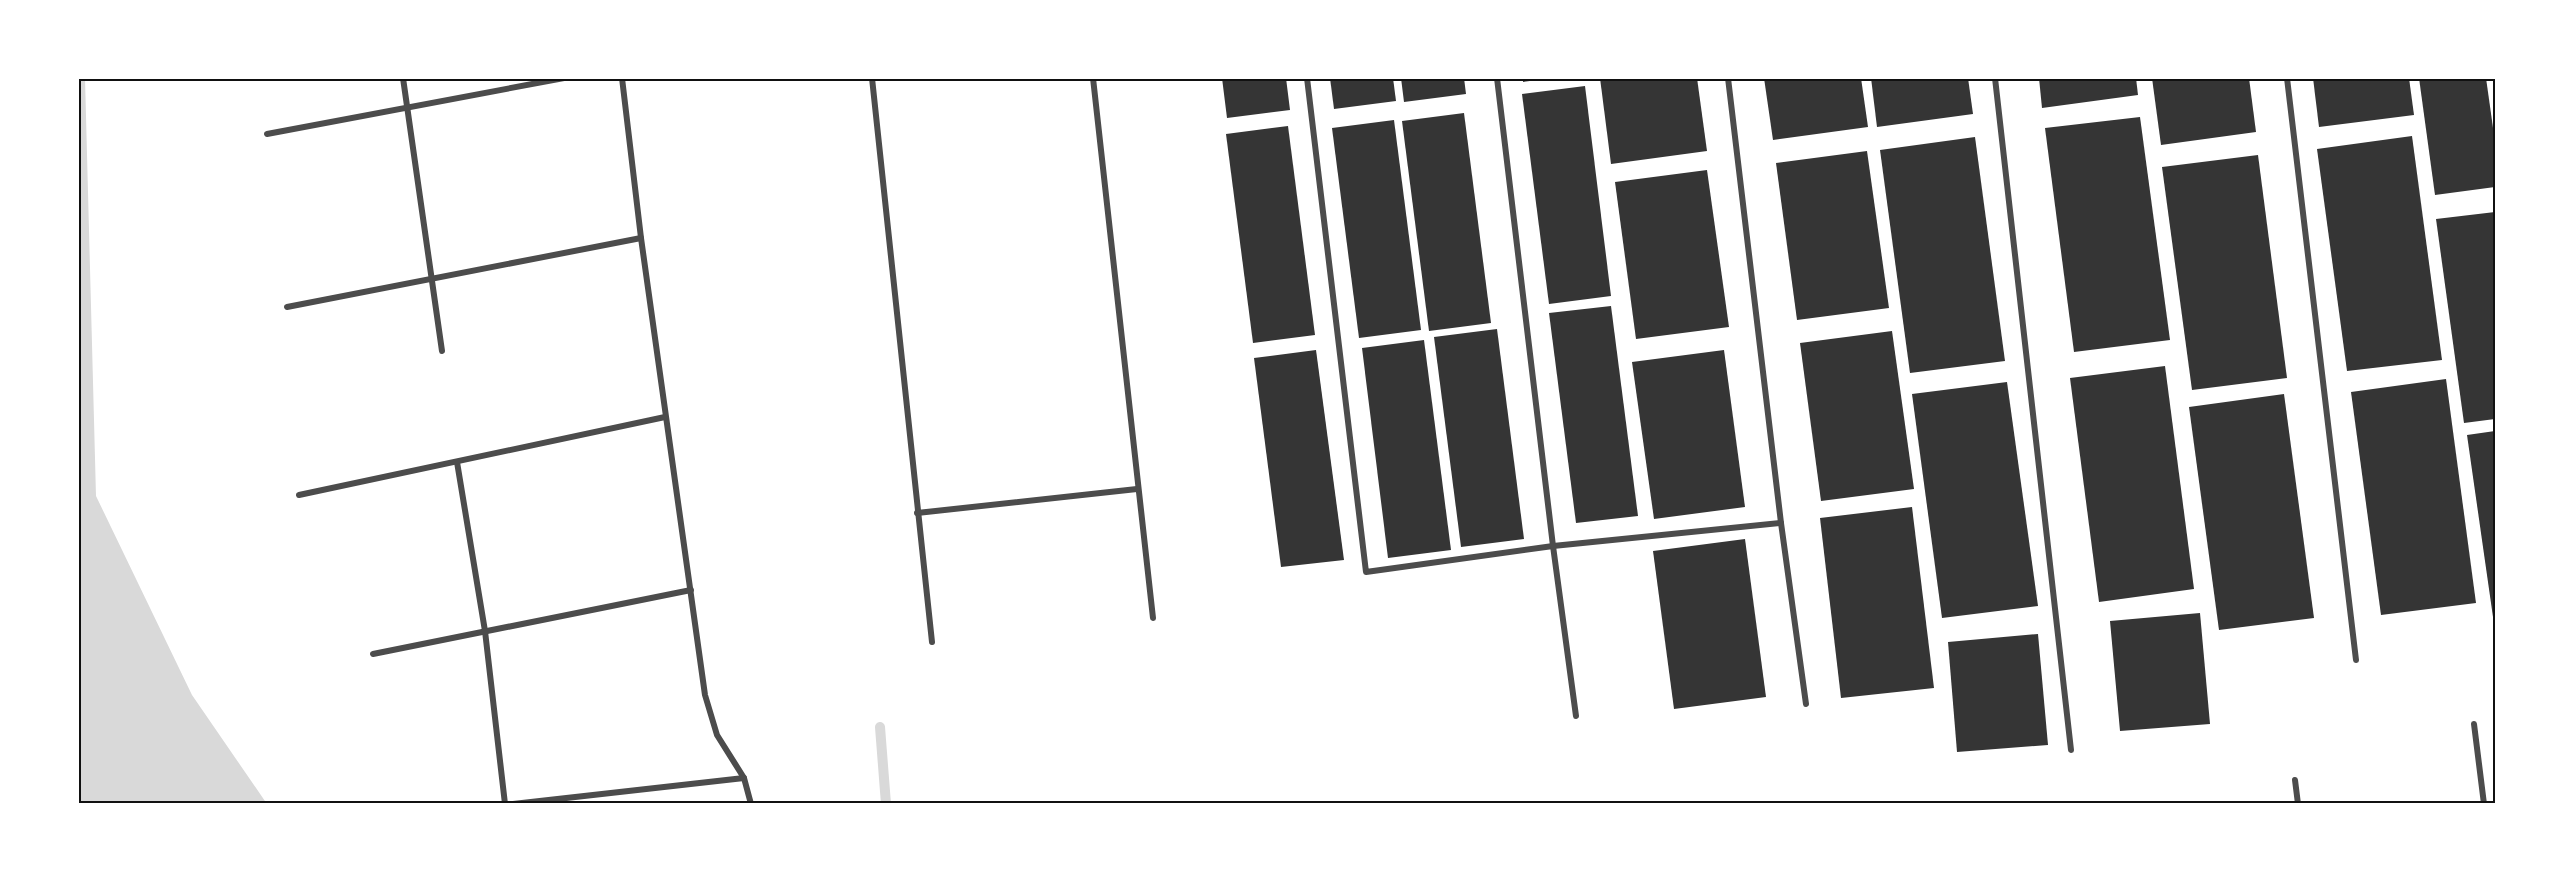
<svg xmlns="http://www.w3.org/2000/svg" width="2573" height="882" viewBox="0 0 2573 882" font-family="'Playfair Display',serif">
  <rect width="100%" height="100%" fill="#fff"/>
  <polygon fill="#d9d9d9" points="78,78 85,78 96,496 192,695 267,804 78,804"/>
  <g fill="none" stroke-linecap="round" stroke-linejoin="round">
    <polyline stroke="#d9d9d9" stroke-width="10" points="880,727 886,804"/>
  </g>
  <g fill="#353535">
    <polygon points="1222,78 1286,78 1290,110 1227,118"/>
    <polygon points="1330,78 1393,78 1396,101 1334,109"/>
    <polygon points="1401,78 1464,78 1466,94 1404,102"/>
    <polygon points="1523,78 1545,78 1545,79 1523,82"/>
    <polygon points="1600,78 1697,78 1707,151 1611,164"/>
    <polygon points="1764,78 1861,78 1868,127 1773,140"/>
    <polygon points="1871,78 1968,78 1973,114 1877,127"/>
    <polygon points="2039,78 2136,78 2138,95 2042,108"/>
    <polygon points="2152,78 2249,78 2256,132 2161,145"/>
    <polygon points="2313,78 2409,78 2414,115 2319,127"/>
    <polygon points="2419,78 2486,78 2495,142 2495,187 2435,195"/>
    <polygon points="1585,86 1611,296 1549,304 1522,94"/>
    <polygon points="1464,113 1491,323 1429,331 1402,121"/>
    <polygon points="2140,117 2170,340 2074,352 2045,128"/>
    <polygon points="1394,120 1421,330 1359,338 1332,128"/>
    <polygon points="1288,126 1315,335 1253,343 1226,134"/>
    <polygon points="2412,136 2442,360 2347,371 2317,149"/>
    <polygon points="1975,137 2005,361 1910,373 1880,150"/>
    <polygon points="1867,151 1889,308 1797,320 1776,163"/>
    <polygon points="2258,155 2287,378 2192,390 2162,167"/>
    <polygon points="1707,170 1729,327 1636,339 1615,182"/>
    <polygon points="2495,212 2495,419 2464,423 2436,219"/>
    <polygon points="1611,306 1638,516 1576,523 1549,313"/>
    <polygon points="1497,329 1524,539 1461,547 1434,337"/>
    <polygon points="1892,331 1914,489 1821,501 1800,343"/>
    <polygon points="1424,340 1451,550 1388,558 1362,348"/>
    <polygon points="1316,350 1344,560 1281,567 1254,358"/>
    <polygon points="1724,350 1745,507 1654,519 1632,362"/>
    <polygon points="2165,366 2194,589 2099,602 2070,378"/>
    <polygon points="2446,379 2476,603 2381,615 2351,392"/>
    <polygon points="2007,382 2038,606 1942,618 1912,394"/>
    <polygon points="2284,394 2314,618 2219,630 2189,407"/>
    <polygon points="2495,431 2495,623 2494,624 2467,435"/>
    <polygon points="1912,507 1934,688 1841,698 1820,518"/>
    <polygon points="1745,539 1766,697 1674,709 1653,551"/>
    <polygon points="2200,613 2210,724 2120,731 2110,621"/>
    <polygon points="2038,634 2048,745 1957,752 1948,642"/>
  </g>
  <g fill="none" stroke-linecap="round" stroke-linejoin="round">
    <g stroke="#4c4c4c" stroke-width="6">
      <polyline points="403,78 442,351"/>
      <polyline points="622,78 641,238 705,695 717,735 744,778 751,804"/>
      <polyline points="872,78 932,642"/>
      <polyline points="1093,78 1153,618"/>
      <polyline points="1307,78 1366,572 1553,546 1781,523"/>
      <polyline points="1497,78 1553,546 1576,716"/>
      <polyline points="1728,78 1781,523 1806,704"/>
      <polyline points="1995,78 2071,750"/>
      <polyline points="2287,78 2356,660"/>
      <polyline points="267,134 564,78"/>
      <polyline points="287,307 641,238"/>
      <polyline points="457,462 485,631 505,804"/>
      <polyline points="299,495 665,417"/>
      <polyline points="917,513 1137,489"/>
      <polyline points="373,654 691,590"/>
      <polyline points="2474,724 2484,804"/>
      <polyline points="2295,780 2298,804"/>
      <polyline points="513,804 744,778"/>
    </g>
  </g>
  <rect width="2573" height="882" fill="none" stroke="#ffffff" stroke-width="159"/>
  <rect x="80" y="80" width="2414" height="722" fill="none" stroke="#111" stroke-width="2"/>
</svg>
